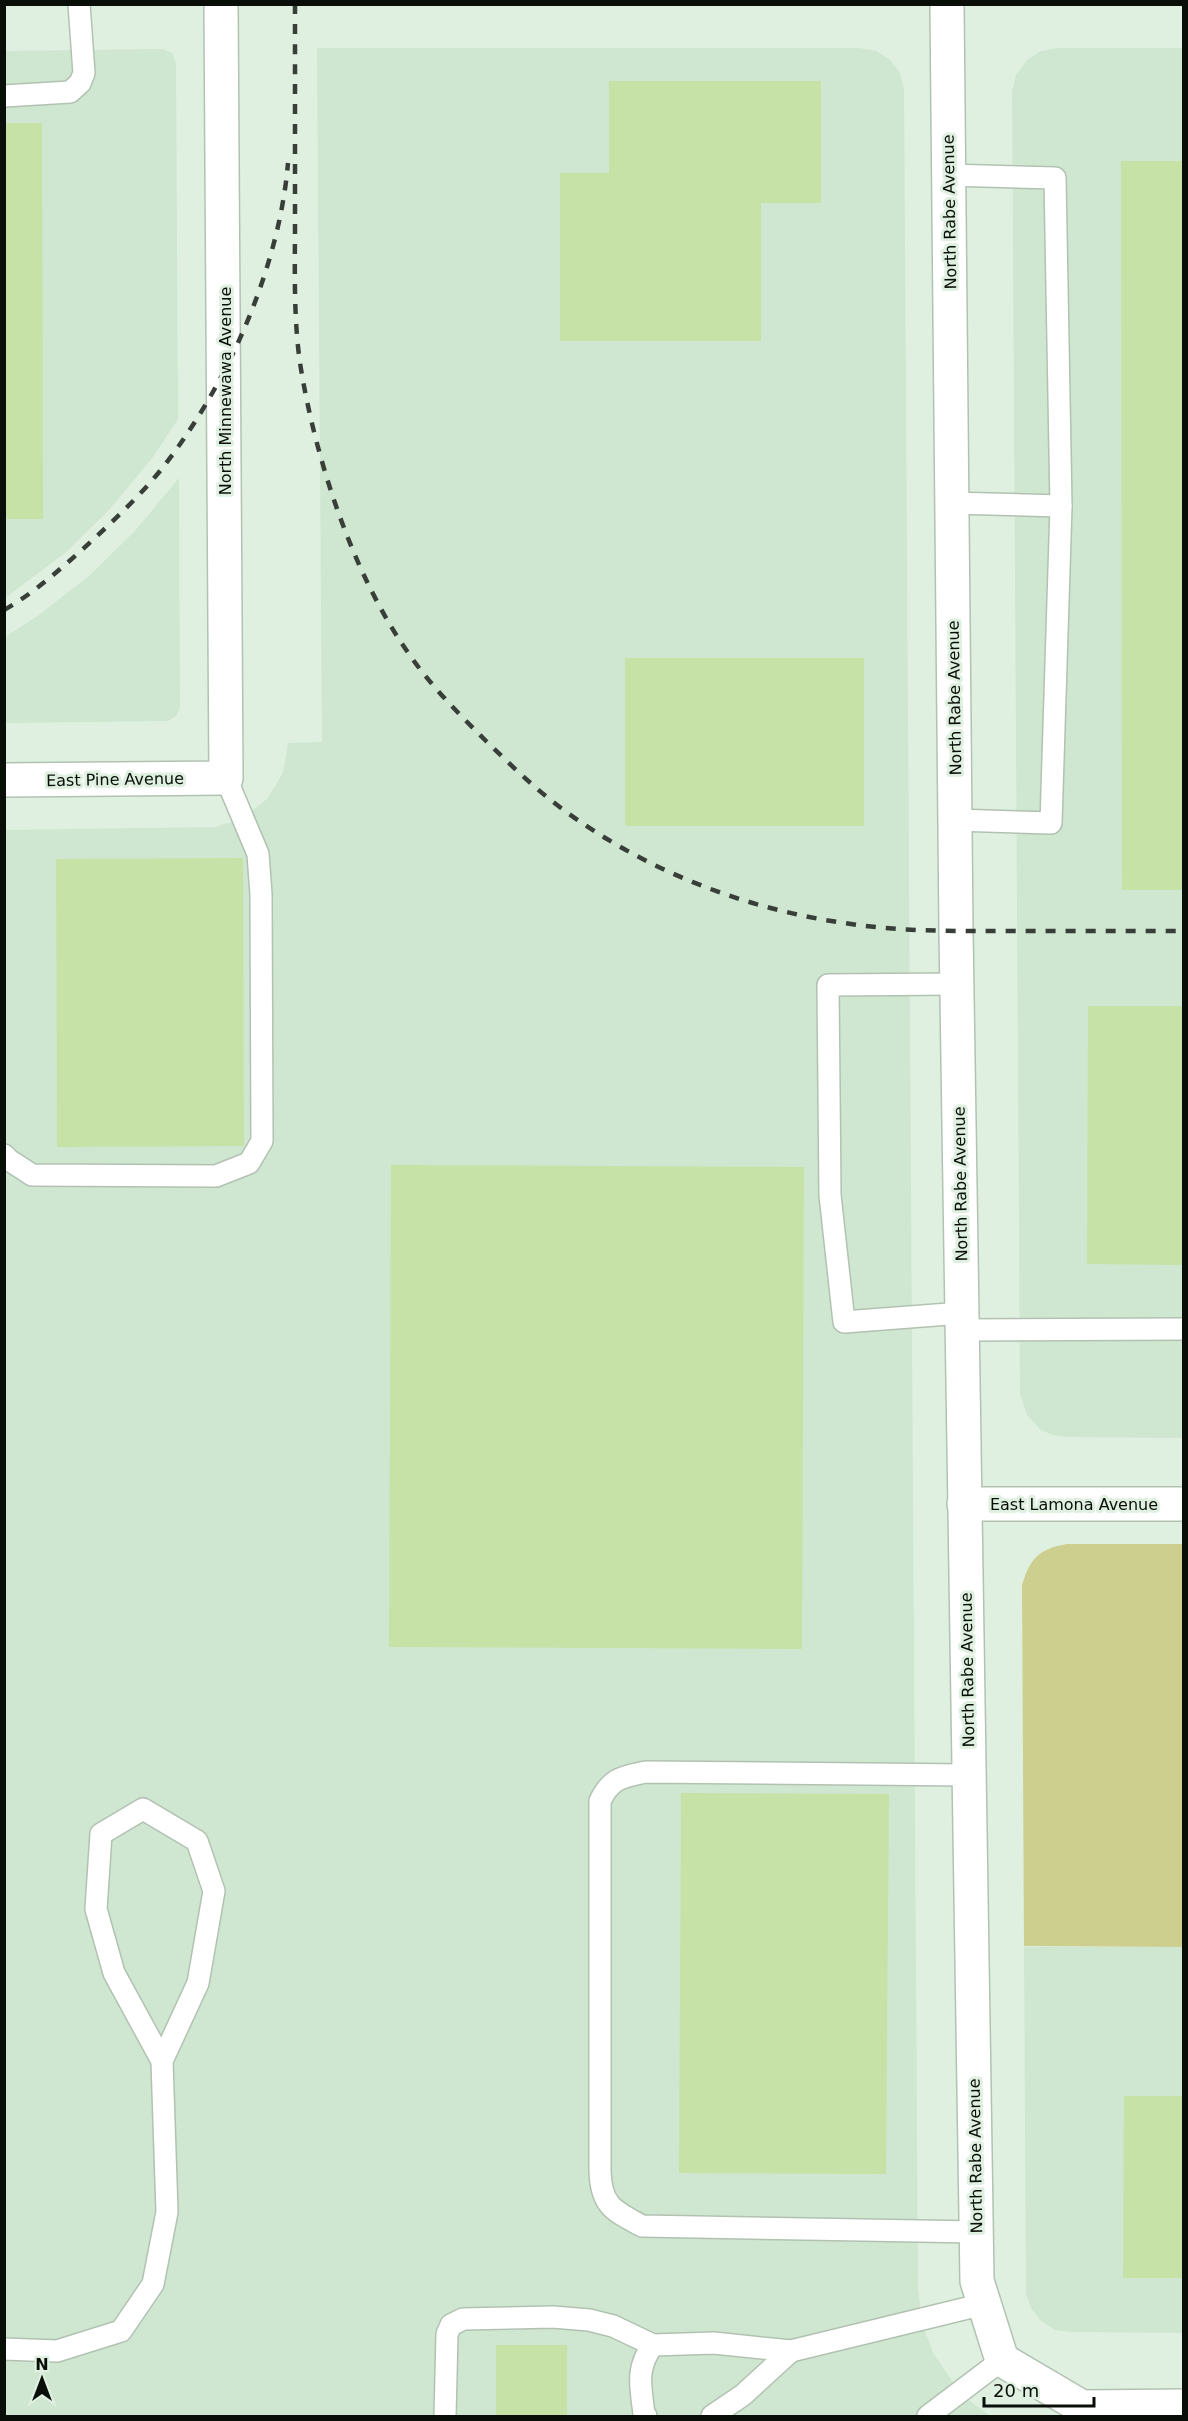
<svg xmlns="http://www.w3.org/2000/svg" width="1188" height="2421" viewBox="0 0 1188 2421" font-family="'DejaVu Sans',sans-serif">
  <rect width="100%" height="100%" fill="#dff0e0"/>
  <g fill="#cfe6d0">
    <polygon points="317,48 859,48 876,51 890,60 900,73 904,89 918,2288 922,2323 933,2353 962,2395 990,2416 5,2416 4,830 215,827 243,818 267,799 283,773 288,743 322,742"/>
    <polygon points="1057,48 1183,48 1183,1438 1065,1437 1053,1435 1041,1430 1027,1415 1020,1393 1012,91 1016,75 1027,60 1041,51"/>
    <polygon points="163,49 172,53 176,63 178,419 153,457 108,511 65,553 5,598 4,51"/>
    <polygon points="179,478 180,708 176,716 168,721 5,723 5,637 39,615 89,576 135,531"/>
    <polygon points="1024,1947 1183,1947 1183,2333 1071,2332 1055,2330 1041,2321 1031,2308 1026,2293"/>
  </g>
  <path fill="#cdcf8e" d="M1067,1544H1183V1947L1024,1946L1022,1585C1030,1558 1039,1549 1067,1544Z"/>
  <g fill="#c7e2a6">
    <polygon points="609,81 821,81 821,203 761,203 761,341 560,341 560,173 609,173"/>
    <polygon points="4,123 42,123 43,519 4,519"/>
    <polygon points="1121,161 1184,161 1184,890 1122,890"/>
    <rect x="625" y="658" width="239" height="168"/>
    <polygon points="243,858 244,1146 57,1147 56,859"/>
    <polygon points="1088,1006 1184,1006 1184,1265 1087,1264"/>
    <polygon points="391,1165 804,1167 802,1649 389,1647"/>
    <polygon points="681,1793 889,1794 886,2174 679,2173"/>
    <polygon points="1124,2096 1184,2096 1184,2278 1123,2278"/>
    <rect x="496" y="2345" width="71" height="71"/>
  </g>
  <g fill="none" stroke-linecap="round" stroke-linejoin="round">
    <defs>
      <g id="lane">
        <polyline points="4,96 70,92 80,83 84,73 79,4"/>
        <polyline points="949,175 1055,178 1061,506 952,503"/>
        <polyline points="955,820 1051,823 1061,506"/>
        <polyline points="957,984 828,985 830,1195 844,1322 962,1313"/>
        <polyline points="4,1155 9,1160 32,1175 216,1176 249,1163 262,1141 261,894 258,854 226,778"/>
        <polyline points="962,1330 1184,1329"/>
        <path d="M969,1775L646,1772C622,1777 611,1778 600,1801V2171C601,2206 614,2211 642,2226L976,2232"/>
        <polyline points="4,2349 57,2351 121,2331 153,2284 167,2212 162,2061 198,1983 214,1891 197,1841 143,1809 101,1834 96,1909 114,1973 162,2061"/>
        <polyline points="791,2351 984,2304"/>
        <polyline points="445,2416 447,2334 451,2325 463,2319 553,2317 589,2320 613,2326 653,2345 714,2343 791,2351 743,2395 712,2416"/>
        <path d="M646,2416L644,2414C641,2387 635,2369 653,2345"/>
        <polyline points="928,2416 1002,2360"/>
      </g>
      <g id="street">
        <polyline points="947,4 956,931 977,2281 1002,2360 1082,2407 1184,2406"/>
        <polyline points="4,780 226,778 221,4"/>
        <polyline points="964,1504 1184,1504"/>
      </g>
    </defs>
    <use href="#lane" stroke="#b2c2b2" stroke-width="24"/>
    <use href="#street" stroke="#b2c2b2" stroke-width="36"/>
    <use href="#lane" stroke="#fff" stroke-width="21"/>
    <use href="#street" stroke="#fff" stroke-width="33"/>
    <g stroke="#383f38" stroke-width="4.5" stroke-dasharray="10 10" stroke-linecap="butt">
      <path d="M295,4C295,77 295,149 295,221C295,272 293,325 302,375C318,467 355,578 409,654C431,686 459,714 486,741C510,764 534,788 561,808C644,870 742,908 844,923C901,932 956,931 1014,931C1070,931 1127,931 1184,931"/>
      <path d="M4,610C34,593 58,571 83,549C110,524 137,499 160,471C226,388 279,270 288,163"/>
    </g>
  </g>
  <g text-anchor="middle" stroke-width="6" stroke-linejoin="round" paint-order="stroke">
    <g font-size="16" fill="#090e09" stroke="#dff0e0">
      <text transform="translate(949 212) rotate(-91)" y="6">North Rabe Avenue</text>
      <text transform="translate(225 391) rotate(-90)" y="6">North Minnewawa Avenue</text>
      <text transform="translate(954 698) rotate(-91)" y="6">North Rabe Avenue</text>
      <text transform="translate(115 779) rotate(-1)" y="6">East Pine Avenue</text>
      <text transform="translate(960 1184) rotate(-91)" y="6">North Rabe Avenue</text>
      <text x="1074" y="1510">East Lamona Avenue</text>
      <text transform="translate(967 1670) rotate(-91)" y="6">North Rabe Avenue</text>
      <text transform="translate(975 2156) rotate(-91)" y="6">North Rabe Avenue</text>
    </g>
  </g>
  <rect width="1188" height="2421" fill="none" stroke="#090e09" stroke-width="12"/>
  <g transform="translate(42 2379)" stroke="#dff0e0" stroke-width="4.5" paint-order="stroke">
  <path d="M0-4.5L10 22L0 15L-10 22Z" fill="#090e09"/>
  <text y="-9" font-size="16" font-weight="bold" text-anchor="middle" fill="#090e09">N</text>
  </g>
  <path d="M984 2397v9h110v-9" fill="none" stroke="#090e09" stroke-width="3"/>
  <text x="993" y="2397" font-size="18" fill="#090e09" stroke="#dff0e0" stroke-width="4.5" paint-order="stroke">20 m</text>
</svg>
